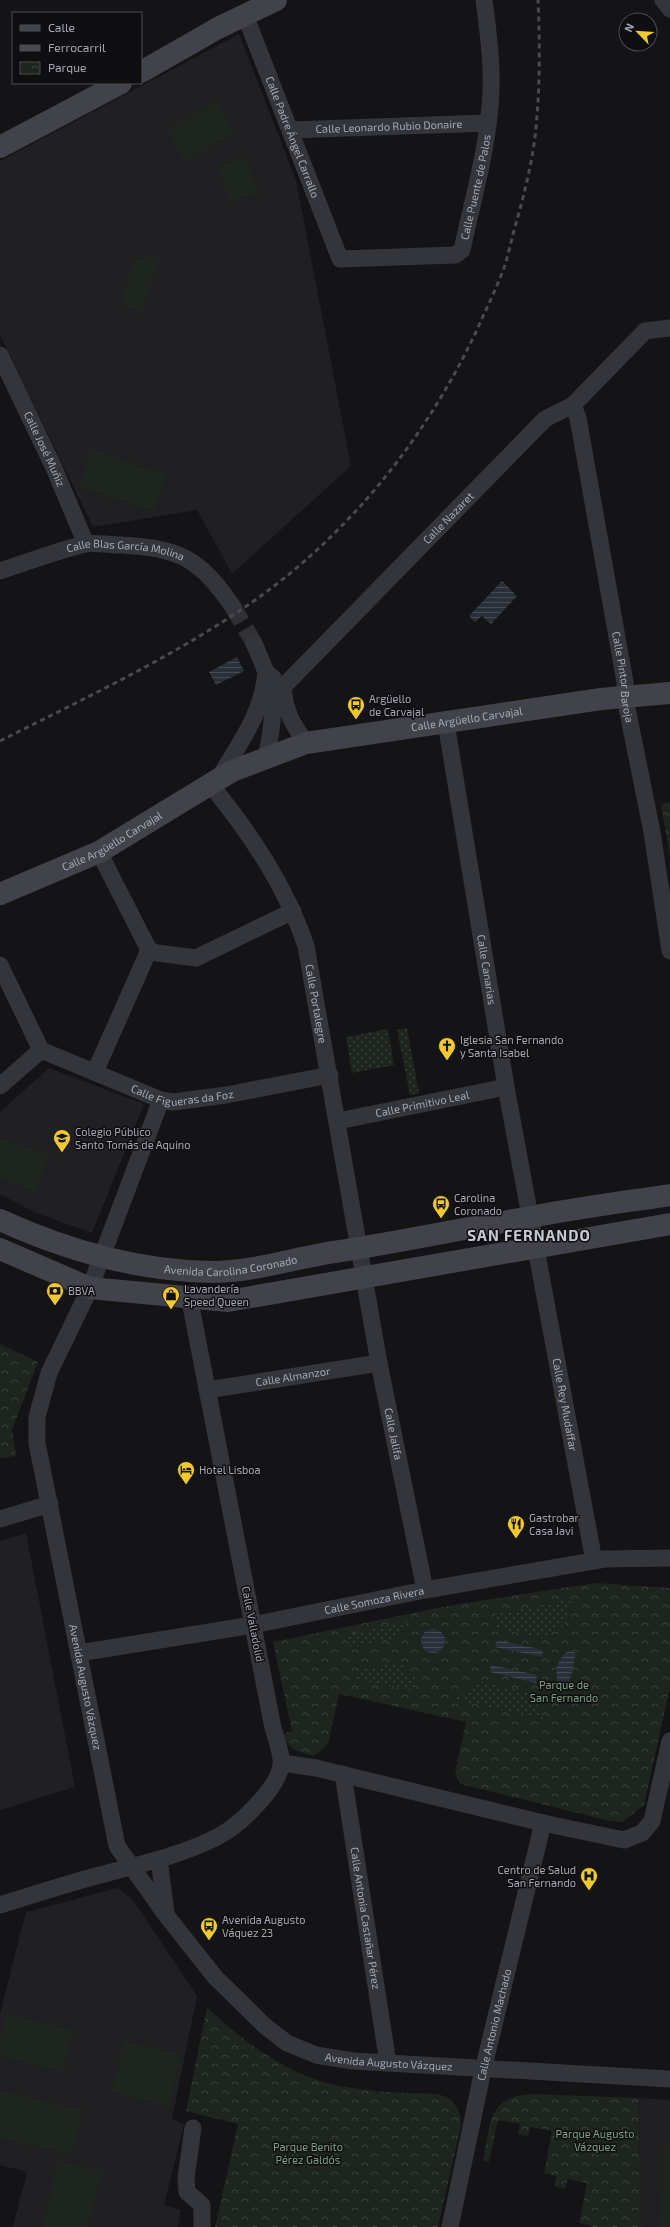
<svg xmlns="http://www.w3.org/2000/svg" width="670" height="2227" viewBox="0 0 670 2227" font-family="'Exo 2',sans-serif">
  <defs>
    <pattern id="park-crowns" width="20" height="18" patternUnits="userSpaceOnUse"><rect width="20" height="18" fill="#1e251f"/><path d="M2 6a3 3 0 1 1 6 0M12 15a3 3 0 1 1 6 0" fill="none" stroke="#3c423d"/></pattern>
    <pattern id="garden-dots" width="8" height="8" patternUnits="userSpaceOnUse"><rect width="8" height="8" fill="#1e251f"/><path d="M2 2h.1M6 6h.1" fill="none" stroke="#3c423d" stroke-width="1.8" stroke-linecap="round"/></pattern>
    <pattern id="water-rules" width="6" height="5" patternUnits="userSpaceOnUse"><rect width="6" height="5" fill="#2a3039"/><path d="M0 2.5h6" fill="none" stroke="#464b53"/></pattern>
  </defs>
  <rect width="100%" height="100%" fill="#141315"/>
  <g fill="#201f22">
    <polygon points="239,34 296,180 351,466 232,574 197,510 93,527 0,335 0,161"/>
    <polygon points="49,1068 144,1104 92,1233 36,1213 0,1194 0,1112"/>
    <polygon points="26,1533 75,1787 0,1810 0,1541"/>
    <polygon points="118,1888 133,1900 197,1996 172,2119 184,2124 164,2205 181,2210 178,2227 13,2227 27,2172 0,2165 0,2014 26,1912"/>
    <polygon points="638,2098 670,2100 670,2227 642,2227"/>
  </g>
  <g fill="#1e251f">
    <polygon points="217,102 234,134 184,161 167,129"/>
    <polygon points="245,156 258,193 230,203 217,166"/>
    <polygon points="145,256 159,259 141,314 121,302 134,261"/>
    <polygon points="91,449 166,475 154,512 80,487"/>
    <polygon points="0,1137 49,1155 35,1192 0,1178"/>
    <polygon points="6,2013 74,2030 63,2072 0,2056 0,2038"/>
    <polygon points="124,2041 181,2054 169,2106 112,2092"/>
    <polygon points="0,2090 83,2110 72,2155 0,2138"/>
    <polygon points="664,2145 670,2145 670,2227 660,2227"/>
    <polygon points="58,2161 102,2171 88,2227 42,2227"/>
  </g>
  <g fill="url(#park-crowns)">
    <polygon points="670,802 670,857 661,804"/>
    <polygon points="0,1344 38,1362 12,1430 16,1456 0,1458"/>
    <path d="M595,1583L670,1588V1687L644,1805L622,1822L610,1821L460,1784L455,1772L466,1722L339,1694L328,1744L314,1756C299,1752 288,1750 283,1734L292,1731L273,1642L447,1606Z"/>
    <path d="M207,2007C238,2038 287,2074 331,2084C366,2092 401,2093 437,2094C454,2098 461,2109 461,2125L438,2227H215L238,2124L186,2111Z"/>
    <path d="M531,2094L638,2098L642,2227H593L579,2223L587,2183L568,2179L565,2189L554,2186L556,2176L544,2173L552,2131L530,2127L528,2136L518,2134L520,2124L498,2120L489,2162L483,2160C491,2125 486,2097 531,2094Z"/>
  </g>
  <g fill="url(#garden-dots)">
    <polygon points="407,1028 419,1093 410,1095 397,1030"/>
    <polygon points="388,1029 394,1065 352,1073 346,1037"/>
    <polygon points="571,1600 565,1625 552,1630 543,1638 497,1628 493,1615"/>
    <polygon points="409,1621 399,1637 351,1647 343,1636"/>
    <polygon points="401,1663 407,1673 416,1678 413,1691 354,1678 356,1671"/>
    <polygon points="478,1681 530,1693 544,1719 453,1699 469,1691"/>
  </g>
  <g fill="url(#water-rules)">
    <polygon points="502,581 517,596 491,624 482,616 475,622 469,616"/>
    <polygon points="237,657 244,671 216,685 209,672"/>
    <circle cx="433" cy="1641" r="12"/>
    <polygon points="497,1640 543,1650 542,1657 495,1647"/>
    <path d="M568,1651L576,1653L568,1689L560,1688C554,1673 555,1662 568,1651Z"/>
    <polygon points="491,1665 537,1675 536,1683 490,1672"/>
  </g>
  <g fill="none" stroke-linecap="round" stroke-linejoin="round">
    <polyline stroke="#313135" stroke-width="17" stroke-dasharray="17 8" stroke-linecap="butt" points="233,607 254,643"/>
    <g stroke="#34353a" stroke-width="17">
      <polyline points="663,0 670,9"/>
      <path id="s1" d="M245,15L340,259L455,255L462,250C473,198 489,145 491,91C492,61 488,30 484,0"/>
      <path id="s2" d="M290,130L488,123"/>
      <path id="s3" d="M0,355L54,468L86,544"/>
      <path id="s4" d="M573,405L578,418L625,682V698L652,832L670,951"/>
      <path id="s5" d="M0,571C28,562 56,551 85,544C95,542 110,545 121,545C179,548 200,558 233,607"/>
      <polyline points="254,643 266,672 274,679"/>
      <path id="s6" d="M446,723L506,1087L594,1561"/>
      <path id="s7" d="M306,743C292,723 285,712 283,687L545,419L573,405L645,331L670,328"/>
      <path d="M266,758C271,734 276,709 269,685"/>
      <path d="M219,778C240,742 262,715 266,672"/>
      <path id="s8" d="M210,784C250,833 286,886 306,946L379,1363L425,1590"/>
      <polyline points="99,852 149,950 157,953 196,958 293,911"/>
      <path id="s9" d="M0,965L41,1050L161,1100L173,1102L226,1095L330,1075"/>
      <polyline points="95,1072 149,950"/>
      <polyline points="0,1086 41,1050"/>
      <path id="s10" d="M161,1100L90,1288L49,1373L37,1417V1443L117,1846L166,1915L215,1977L265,2026L287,2043L316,2055L353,2061L670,2079"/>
      <path id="s11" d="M338,1121L506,1087"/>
      <path id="s12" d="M207,1390L379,1363"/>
      <polyline points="0,1519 50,1504"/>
      <path id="s13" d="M79,1653L253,1625L425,1590L605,1559L670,1558"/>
      <polyline points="282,1763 316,1768 543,1823 624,1840 642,1833 652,1821 670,1741"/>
      <path id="s14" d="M343,1774L388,2063"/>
      <polyline points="159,1859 166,1913"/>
      <path d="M0,1905C32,1895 63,1885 96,1876C137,1865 181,1856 219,1836C240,1825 278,1788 281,1765C283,1755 274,1734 272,1723L189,1296"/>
      <polyline points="193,2128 186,2178 187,2192 202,2205 202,2227"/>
      <path id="s15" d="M450,2227L483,2070L543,1823"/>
    </g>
    <g stroke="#42434a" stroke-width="22">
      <polyline points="141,72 218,28 276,0"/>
      <polyline points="0,147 121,83"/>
      <path id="s16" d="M0,894L99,852L232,771L306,743L601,699L670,693"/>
      <path id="s17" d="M0,1220C68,1251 137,1271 212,1272C253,1272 294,1258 334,1252C400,1242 465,1228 531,1217C577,1208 624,1202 670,1195"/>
      <polyline points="0,1249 90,1288 228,1301 670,1224"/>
    </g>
    <path stroke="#494a51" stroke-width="3" stroke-dasharray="5 4" stroke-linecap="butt" d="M0,741C85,698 173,657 251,603C354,531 434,428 484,314C491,299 498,284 504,268C509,253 512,236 517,220C525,191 533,159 536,128C540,85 540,43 538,0"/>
  </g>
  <defs>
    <symbol id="bus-pin" viewBox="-11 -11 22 30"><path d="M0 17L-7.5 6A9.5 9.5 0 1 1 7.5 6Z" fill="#f1c92f" stroke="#0f0e10"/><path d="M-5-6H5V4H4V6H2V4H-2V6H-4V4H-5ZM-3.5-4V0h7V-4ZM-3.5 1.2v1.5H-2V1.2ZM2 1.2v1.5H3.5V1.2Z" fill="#111"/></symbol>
    <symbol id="church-pin" viewBox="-11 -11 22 30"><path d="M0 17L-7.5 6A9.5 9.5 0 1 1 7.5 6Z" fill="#f1c92f" stroke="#0f0e10"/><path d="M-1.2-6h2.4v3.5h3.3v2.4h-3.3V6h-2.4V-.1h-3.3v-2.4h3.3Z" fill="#111"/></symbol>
    <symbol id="school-pin" viewBox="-11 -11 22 30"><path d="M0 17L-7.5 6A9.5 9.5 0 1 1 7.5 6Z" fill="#f1c92f" stroke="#0f0e10"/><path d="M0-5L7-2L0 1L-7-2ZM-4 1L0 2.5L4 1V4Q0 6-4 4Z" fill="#111"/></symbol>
    <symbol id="bank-pin" viewBox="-11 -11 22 30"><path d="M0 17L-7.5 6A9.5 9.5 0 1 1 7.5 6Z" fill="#f1c92f" stroke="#0f0e10"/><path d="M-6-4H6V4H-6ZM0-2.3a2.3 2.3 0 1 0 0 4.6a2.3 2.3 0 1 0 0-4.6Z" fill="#111"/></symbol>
    <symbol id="shop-pin" viewBox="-11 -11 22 30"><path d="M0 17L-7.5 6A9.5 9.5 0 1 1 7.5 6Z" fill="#f1c92f" stroke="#0f0e10"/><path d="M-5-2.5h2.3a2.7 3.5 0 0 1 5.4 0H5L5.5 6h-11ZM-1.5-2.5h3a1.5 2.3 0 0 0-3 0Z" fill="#111"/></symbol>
    <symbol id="hotel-pin" viewBox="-11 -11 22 30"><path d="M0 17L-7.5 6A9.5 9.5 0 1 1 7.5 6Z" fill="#f1c92f" stroke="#0f0e10"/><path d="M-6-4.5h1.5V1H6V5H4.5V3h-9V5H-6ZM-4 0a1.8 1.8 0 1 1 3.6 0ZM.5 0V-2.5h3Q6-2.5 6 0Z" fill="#111"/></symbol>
    <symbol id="restaurant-pin" viewBox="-11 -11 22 30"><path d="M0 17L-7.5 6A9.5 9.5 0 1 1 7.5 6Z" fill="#f1c92f" stroke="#0f0e10"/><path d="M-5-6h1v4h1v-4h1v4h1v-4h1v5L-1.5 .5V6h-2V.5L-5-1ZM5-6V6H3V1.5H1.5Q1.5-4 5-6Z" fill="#111"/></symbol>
    <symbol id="hospital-pin" viewBox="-11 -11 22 30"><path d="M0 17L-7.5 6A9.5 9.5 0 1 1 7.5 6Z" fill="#f1c92f" stroke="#0f0e10"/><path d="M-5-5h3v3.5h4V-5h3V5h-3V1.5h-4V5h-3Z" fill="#111"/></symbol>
  </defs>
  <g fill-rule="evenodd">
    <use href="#bus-pin" x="346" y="695" width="20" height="27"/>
    <use href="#church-pin" x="437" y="1036" width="20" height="27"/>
    <use href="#school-pin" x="52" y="1128" width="20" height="27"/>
    <use href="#bus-pin" x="431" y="1194" width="20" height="27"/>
    <use href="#bank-pin" x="45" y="1281" width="20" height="27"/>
    <use href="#shop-pin" x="161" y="1285" width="20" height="27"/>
    <use href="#hotel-pin" x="176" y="1460" width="20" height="27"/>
    <use href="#restaurant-pin" x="506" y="1514" width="20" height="27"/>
    <use href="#hospital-pin" x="579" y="1866" width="20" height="27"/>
    <use href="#bus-pin" x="199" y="1916" width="20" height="27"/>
  </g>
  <g text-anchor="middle" stroke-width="3" stroke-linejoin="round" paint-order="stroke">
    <g font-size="11" fill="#a5a8b5" stroke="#0f0e10">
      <text dy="4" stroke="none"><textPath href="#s2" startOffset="99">Calle Leonardo Rubio Donaire</textPath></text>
      <text dy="4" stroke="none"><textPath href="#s1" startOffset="131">Calle Padre Ángel Carrallo</textPath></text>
      <text dy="4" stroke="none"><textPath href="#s1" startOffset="450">Calle Puente de Palos</textPath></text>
      <text dy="4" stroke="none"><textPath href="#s3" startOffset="104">Calle José Muñiz</textPath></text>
      <text dy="4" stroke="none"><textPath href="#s7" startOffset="298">Calle Nazaret</textPath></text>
      <text dy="4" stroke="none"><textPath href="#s5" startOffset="130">Calle Blas García Molina</textPath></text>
      <text dy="4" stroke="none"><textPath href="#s4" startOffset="277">Calle Pintor Baroja</textPath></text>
      <text dy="4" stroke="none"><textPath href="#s16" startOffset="505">Calle Argüello Carvajal</textPath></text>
      <text dy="4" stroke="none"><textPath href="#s16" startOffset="124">Calle Argüello Carvajal</textPath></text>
      <text dy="4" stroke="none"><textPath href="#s6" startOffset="250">Calle Canarias</textPath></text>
      <text dy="4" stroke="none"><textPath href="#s8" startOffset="248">Calle Portalegre</textPath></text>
      <text dy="4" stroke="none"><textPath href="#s9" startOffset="245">Calle Figueras da Foz</textPath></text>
      <text dy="4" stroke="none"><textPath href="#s11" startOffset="86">Calle Primitivo Leal</textPath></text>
      <text dy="4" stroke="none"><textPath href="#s17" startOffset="239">Avenida Carolina Coronado</textPath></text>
      <text dy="4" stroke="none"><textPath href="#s12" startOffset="87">Calle Almanzor</textPath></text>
      <text dy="4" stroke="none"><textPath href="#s6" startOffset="692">Calle Rey Mudaffar</textPath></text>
      <text dy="4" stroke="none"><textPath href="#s8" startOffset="685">Calle Jalifa</textPath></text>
      <text dy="4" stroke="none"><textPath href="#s13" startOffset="300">Calle Somoza Rivera</textPath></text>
      <text transform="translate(253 1624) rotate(79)" y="4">Calle Valladolid</text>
      <text dy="4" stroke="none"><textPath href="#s10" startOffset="616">Avenida Augusto Vázquez</textPath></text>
      <text dy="4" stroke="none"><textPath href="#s14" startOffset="146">Calle Antonia Castañar Pérez</textPath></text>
      <text dy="4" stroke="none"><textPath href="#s15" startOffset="207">Calle Antonio Machado</textPath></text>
      <text dy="4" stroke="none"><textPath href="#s10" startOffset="1144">Avenida Augusto Vázquez</textPath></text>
    </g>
    <g font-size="11" fill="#a5a8b5" stroke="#0f0e10" text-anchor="start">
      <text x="369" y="703">Argüello<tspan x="369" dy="13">de Carvajal</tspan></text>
      <text x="460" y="1044">Iglesia San Fernando<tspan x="460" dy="13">y Santa Isabel</tspan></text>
      <text x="75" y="1136">Colegio Público<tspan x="75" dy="13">Santo Tomás de Aquino</tspan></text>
      <text x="454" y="1202">Carolina<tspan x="454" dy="13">Coronado</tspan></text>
      <text x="184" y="1293">Lavandería<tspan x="184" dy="13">Speed Queen</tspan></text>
      <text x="68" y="1295">BBVA</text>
      <text x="199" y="1474">Hotel Lisboa</text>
      <text x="529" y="1522">Gastrobar<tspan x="529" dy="13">Casa Javi</tspan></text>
      <text x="576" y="1874" text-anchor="end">Centro de Salud<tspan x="576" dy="13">San Fernando</tspan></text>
      <text x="222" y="1924">Avenida Augusto<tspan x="222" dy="13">Váquez 23</tspan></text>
    </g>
    <g font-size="11" fill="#7ca183" stroke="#0f0e10">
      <text x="564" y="1689">Parque de<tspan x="564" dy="13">San Fernando</tspan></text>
      <text x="595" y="2138">Parque Augusto<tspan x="595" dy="13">Vázquez</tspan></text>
      <text x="308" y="2151">Parque Benito<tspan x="308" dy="13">Pérez Galdós</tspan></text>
    </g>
    <g font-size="15" font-weight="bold" letter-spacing="1" fill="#c6c8d2" stroke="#0f0e10">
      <text x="529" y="1241">SAN FERNANDO</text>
    </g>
  </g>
  <rect x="12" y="12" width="130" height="72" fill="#0f0e10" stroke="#4b4c52"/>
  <rect x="20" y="25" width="20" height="6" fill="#42434a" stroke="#4b4c52"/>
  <text x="48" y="32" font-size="12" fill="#a5a8b5">Calle</text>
  <rect x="20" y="45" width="20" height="6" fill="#494a51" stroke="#4b4c52"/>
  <text x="48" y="52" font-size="12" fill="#a5a8b5">Ferrocarril</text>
  <rect x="20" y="62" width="20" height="12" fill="url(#park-crowns)" stroke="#4b4c52"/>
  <text x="48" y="72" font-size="12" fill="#a5a8b5">Parque</text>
  <g transform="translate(638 32) rotate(295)"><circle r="19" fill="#0f0e10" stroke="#4b4c52"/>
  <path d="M0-3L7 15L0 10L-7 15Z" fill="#f1c92f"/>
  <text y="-6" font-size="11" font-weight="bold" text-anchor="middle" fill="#a5a8b5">N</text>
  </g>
</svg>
